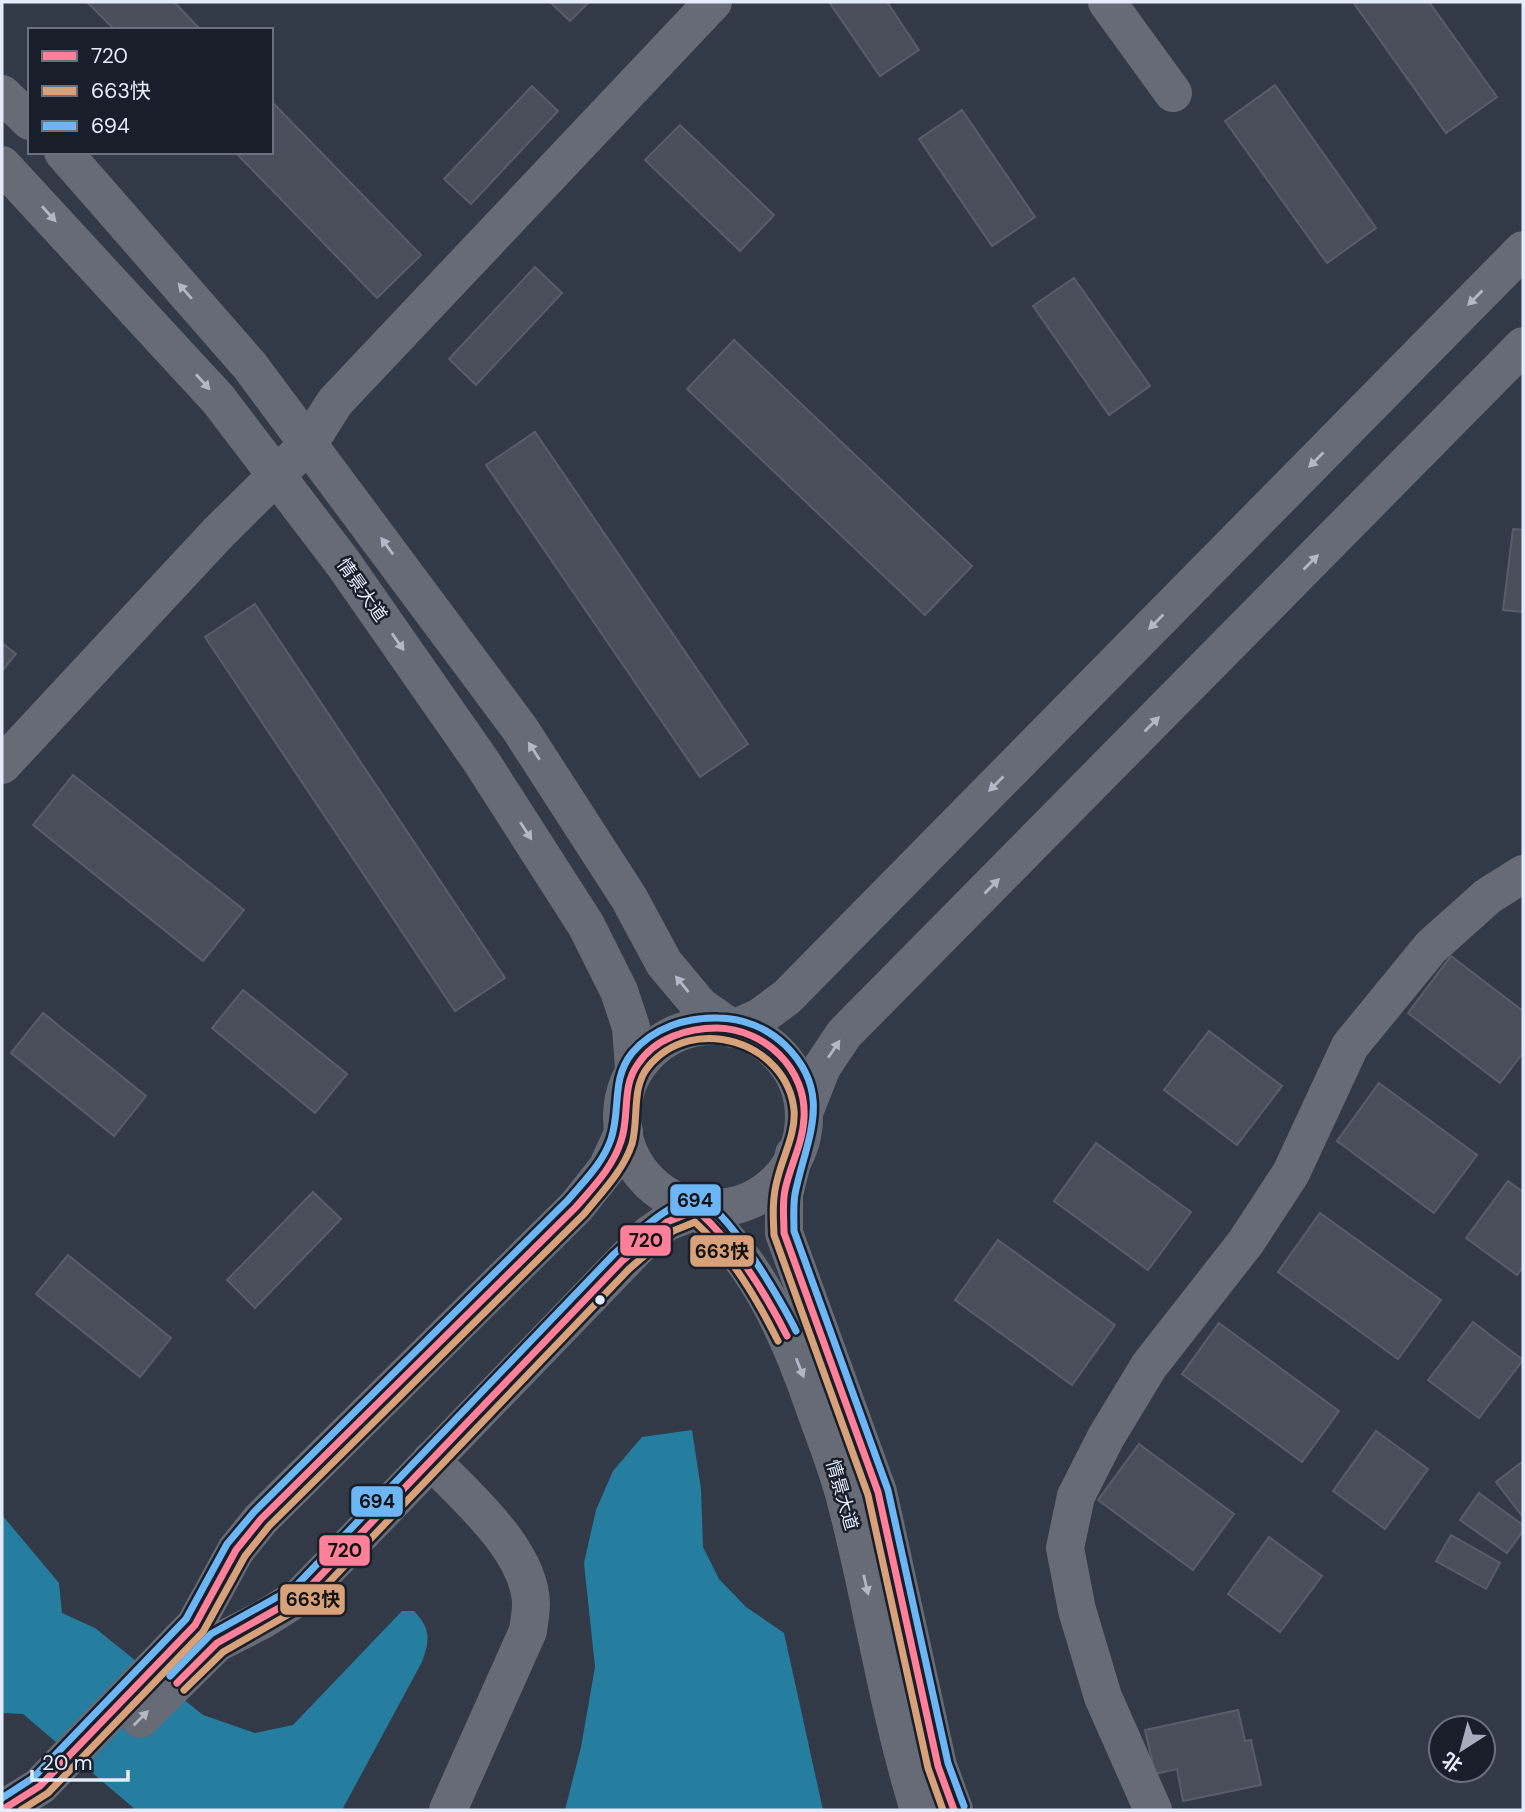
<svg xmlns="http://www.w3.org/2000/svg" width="1525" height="1812" viewBox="0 0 1525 1812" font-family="'DM Sans','Noto Sans SC',sans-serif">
  <rect width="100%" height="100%" fill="#323a48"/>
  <g fill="#257da0">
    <polygon points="692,1430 701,1489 703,1547 719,1579 746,1607 784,1633 823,1810 565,1810 581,1747 595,1667 584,1563 596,1510 613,1471 642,1437"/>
    <path d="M2,1515L59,1583L62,1613L95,1628L203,1715L255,1733L293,1725L402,1611H414C431,1629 430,1639 422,1662L342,1810H136L23,1714L2,1713Z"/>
  </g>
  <g fill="#484e5a" stroke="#575e69" stroke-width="2">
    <polygon points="87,2 174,2 201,30 115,30"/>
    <polygon points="550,2 589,2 570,21"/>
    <polygon points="829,2 887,2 919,50 880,76"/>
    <polygon points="1353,2 1429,2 1497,97 1446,133"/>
    <polygon points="1275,85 1376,228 1327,263 1225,121"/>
    <polygon points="532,86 558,111 471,204 444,179"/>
    <polygon points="271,101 421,255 377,298 235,152 271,152"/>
    <polygon points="962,110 1035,217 992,246 919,139"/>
    <polygon points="680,125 774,215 740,251 645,160"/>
    <polygon points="535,267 562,293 476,385 449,359"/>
    <polygon points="1074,278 1150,386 1109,415 1033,306"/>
    <polygon points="734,340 972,566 925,615 687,389"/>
    <polygon points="535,432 748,744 700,777 486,465"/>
    <polygon points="1513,529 1523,530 1523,612 1503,610"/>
    <polygon points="255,604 505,978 455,1011 205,637"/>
    <polygon points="2,643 16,654 2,671"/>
    <polygon points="73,775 244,910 203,961 33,825"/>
    <polygon points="1451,956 1523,1011 1523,1053 1500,1083 1408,1013"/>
    <polygon points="243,990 347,1074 315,1113 212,1028"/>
    <polygon points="43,1013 146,1096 114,1136 11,1053"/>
    <polygon points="1209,1031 1282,1086 1237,1145 1164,1090"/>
    <polygon points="1379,1083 1477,1155 1434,1213 1337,1141"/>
    <polygon points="1096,1143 1191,1212 1148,1270 1054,1201"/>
    <polygon points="1508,1181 1523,1192 1523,1267 1517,1275 1466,1238"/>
    <polygon points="313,1192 341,1219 255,1308 227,1280"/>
    <polygon points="1320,1213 1441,1300 1398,1359 1278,1272"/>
    <polygon points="998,1240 1115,1325 1072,1385 955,1300"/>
    <polygon points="68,1255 171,1338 140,1377 36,1294"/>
    <polygon points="1473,1322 1523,1360 1479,1418 1428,1380"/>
    <polygon points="1219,1323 1339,1411 1302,1462 1182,1374"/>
    <polygon points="1376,1431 1428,1469 1385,1529 1333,1491"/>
    <polygon points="1139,1444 1234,1514 1193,1570 1098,1500"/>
    <polygon points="1522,1462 1523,1464 1523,1517 1496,1482"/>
    <polygon points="1479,1493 1523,1525 1523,1531 1507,1553 1460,1520"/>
    <polygon points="1451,1535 1500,1563 1486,1589 1436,1561"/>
    <polygon points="1269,1537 1322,1576 1280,1632 1228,1594"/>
    <polygon points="1238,1710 1245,1741 1251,1740 1261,1785 1183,1801 1177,1769 1155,1774 1145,1730"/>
  </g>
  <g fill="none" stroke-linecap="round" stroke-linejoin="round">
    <g stroke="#666b76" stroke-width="38">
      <polyline points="1107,2 1173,93"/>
      <polyline points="2,94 30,121"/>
      <polyline points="63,152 250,366 520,729 629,898 664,963 700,1006 733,1029 760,1017 787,997 1523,250"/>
      <polyline points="2,165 218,399 343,563 481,761 586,925 619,991 631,1027 634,1069"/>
      <polyline points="2,765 218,533 309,443 335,402 713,2"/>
      <circle cx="713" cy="1117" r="91"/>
      <polyline points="805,1110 822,1067 844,1034 1523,346"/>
      <polyline points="794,1154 784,1194 784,1233 878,1492 938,1766 954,1810"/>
      <path d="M697,1210C757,1260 790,1337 815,1409C826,1440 839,1472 847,1505C873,1606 888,1710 919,1810"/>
      <path d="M431,1460C465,1496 530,1550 531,1604C531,1613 529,1622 528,1631L448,1810"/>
      <polyline points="140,1719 217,1643 264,1619 302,1595 650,1234 667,1222 697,1210"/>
      <polyline points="2,1810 40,1786 195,1625 236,1550 261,1519 576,1207 607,1168 624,1131"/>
      <polyline points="1153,1810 1103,1697 1077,1610 1065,1548 1076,1496 1106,1437 1149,1366 1246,1242 1291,1173 1350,1046 1431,947 1488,896 1523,874"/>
    </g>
    <defs>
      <g id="bus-1">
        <path d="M177,1683L217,1643L302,1595L622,1261L667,1222L697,1210C736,1246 763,1289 787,1336"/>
        <path d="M2,1810L40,1786L195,1625L236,1550L261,1519L576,1207C593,1187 613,1167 621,1141C630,1116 621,1087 638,1064C655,1038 688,1028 717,1028C765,1029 807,1069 804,1118C803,1143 790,1166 785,1190C782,1204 784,1219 784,1233L878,1492L938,1766L954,1810"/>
      </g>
      <g id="bus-2">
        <path d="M184,1690L223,1652L310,1602L629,1269L673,1231L695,1222C731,1255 756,1297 778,1341"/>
        <path d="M21,1810L48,1793L203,1632L245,1556L269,1526L584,1214C602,1192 623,1171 632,1144C639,1119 631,1088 648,1067C693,1012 787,1042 794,1110C796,1133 783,1156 778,1177C772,1197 773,1216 774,1235L868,1495L928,1768L943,1810"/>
      </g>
      <g id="bus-3">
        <path d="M170,1676L211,1634L295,1587L614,1254C631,1239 675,1196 698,1200C726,1204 784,1306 796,1331"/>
        <path d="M2,1798L33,1778L186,1619L227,1544L254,1512L568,1200C584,1181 603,1163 611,1139C621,1110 611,1079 632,1053C653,1028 686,1017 718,1018C743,1018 767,1028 785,1045C835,1094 806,1139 795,1194C793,1206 794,1219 794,1231L888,1490L948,1763L964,1806"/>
      </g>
    </defs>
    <use href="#bus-1" stroke="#191f2a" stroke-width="12"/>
    <use href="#bus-2" stroke="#191f2a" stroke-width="12"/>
    <use href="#bus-3" stroke="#191f2a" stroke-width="12"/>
    <use href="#bus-1" stroke="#ff8098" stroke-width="7"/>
    <use href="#bus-2" stroke="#d9a179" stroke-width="7"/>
    <use href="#bus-3" stroke="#6db6f5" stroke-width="7"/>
  </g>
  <defs><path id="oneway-solid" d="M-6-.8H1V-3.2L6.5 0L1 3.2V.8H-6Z" transform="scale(1.75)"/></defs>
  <g fill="#b2b8c6">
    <use href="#oneway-solid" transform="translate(49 214) rotate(48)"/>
    <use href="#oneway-solid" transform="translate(185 291) rotate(-131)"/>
    <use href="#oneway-solid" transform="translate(1475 298) rotate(135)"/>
    <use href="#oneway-solid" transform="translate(203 382) rotate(48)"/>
    <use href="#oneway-solid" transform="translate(1316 460) rotate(135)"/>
    <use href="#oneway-solid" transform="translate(387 546) rotate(-126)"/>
    <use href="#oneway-solid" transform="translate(1311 562) rotate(-45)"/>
    <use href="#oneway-solid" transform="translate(1156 622) rotate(135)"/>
    <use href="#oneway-solid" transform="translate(398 642) rotate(55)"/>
    <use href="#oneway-solid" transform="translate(1152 724) rotate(-45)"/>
    <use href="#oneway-solid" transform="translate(534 751) rotate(-123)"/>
    <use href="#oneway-solid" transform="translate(996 784) rotate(135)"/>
    <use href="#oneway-solid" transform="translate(526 831) rotate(57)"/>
    <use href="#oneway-solid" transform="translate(992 886) rotate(-45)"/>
    <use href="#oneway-solid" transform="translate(682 984) rotate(-129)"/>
    <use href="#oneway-solid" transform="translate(834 1049) rotate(-56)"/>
    <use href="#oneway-solid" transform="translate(800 1368) rotate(68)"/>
    <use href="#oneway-solid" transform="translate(866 1585) rotate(77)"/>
    <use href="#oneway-solid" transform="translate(141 1718) rotate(-45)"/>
  </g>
  <circle fill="#e4ecfc" stroke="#191f2a" stroke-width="2.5" cx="600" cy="1300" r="6"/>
  <g text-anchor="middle" stroke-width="5" stroke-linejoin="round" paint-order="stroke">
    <g font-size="18" fill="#e4ecfc" stroke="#191f2a">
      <text transform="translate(362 590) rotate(55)" y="6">情景大道</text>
      <text transform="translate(842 1495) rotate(74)" y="6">情景大道</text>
    </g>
  </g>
  <g stroke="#191f2a" stroke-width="2.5">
    <rect x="669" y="1183" width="53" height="34" rx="7" fill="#6db6f5"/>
    <rect x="619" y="1224" width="53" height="33" rx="7" fill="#ff8098"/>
    <rect x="689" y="1234" width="66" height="34" rx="7" fill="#d9a179"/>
    <rect x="350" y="1485" width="54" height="33" rx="7" fill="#6db6f5"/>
    <rect x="318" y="1534" width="53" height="33" rx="7" fill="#ff8098"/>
    <rect x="279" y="1583" width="67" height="33" rx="7" fill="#d9a179"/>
  </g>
  <g font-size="19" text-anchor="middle" font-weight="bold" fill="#111">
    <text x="695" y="1207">694</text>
    <text x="646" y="1247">720</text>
    <text x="722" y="1258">663快</text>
    <text x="377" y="1508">694</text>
    <text x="345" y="1557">720</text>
    <text x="313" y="1606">663快</text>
  </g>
  <rect width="1525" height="1812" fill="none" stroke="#e4ecfc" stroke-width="7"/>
  <rect x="28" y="28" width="245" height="126" fill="#191f2a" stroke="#6a717e" stroke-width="2"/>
  <rect x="42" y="51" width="35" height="10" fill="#ff8098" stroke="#6a717e" stroke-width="2"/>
  <text x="91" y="63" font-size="21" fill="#e4ecfc">720</text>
  <rect x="42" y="86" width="35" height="10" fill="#d9a179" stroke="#6a717e" stroke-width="2"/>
  <text x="91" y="98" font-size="21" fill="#e4ecfc">663快</text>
  <rect x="42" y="121" width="35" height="10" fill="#6db6f5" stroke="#6a717e" stroke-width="2"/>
  <text x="91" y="133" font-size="21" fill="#e4ecfc">694</text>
  <g transform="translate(1462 1749) rotate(216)"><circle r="33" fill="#191f2a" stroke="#6a717e" stroke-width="2"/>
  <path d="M0-5L12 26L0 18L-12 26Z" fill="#a6aebd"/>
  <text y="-10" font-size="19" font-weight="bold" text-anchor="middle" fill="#e4ecfc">北</text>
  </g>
  <path d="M32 1770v10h96v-10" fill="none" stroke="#e4ecfc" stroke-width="3.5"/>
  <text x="42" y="1770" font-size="21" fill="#e4ecfc" stroke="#191f2a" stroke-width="5" paint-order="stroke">20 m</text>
</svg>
